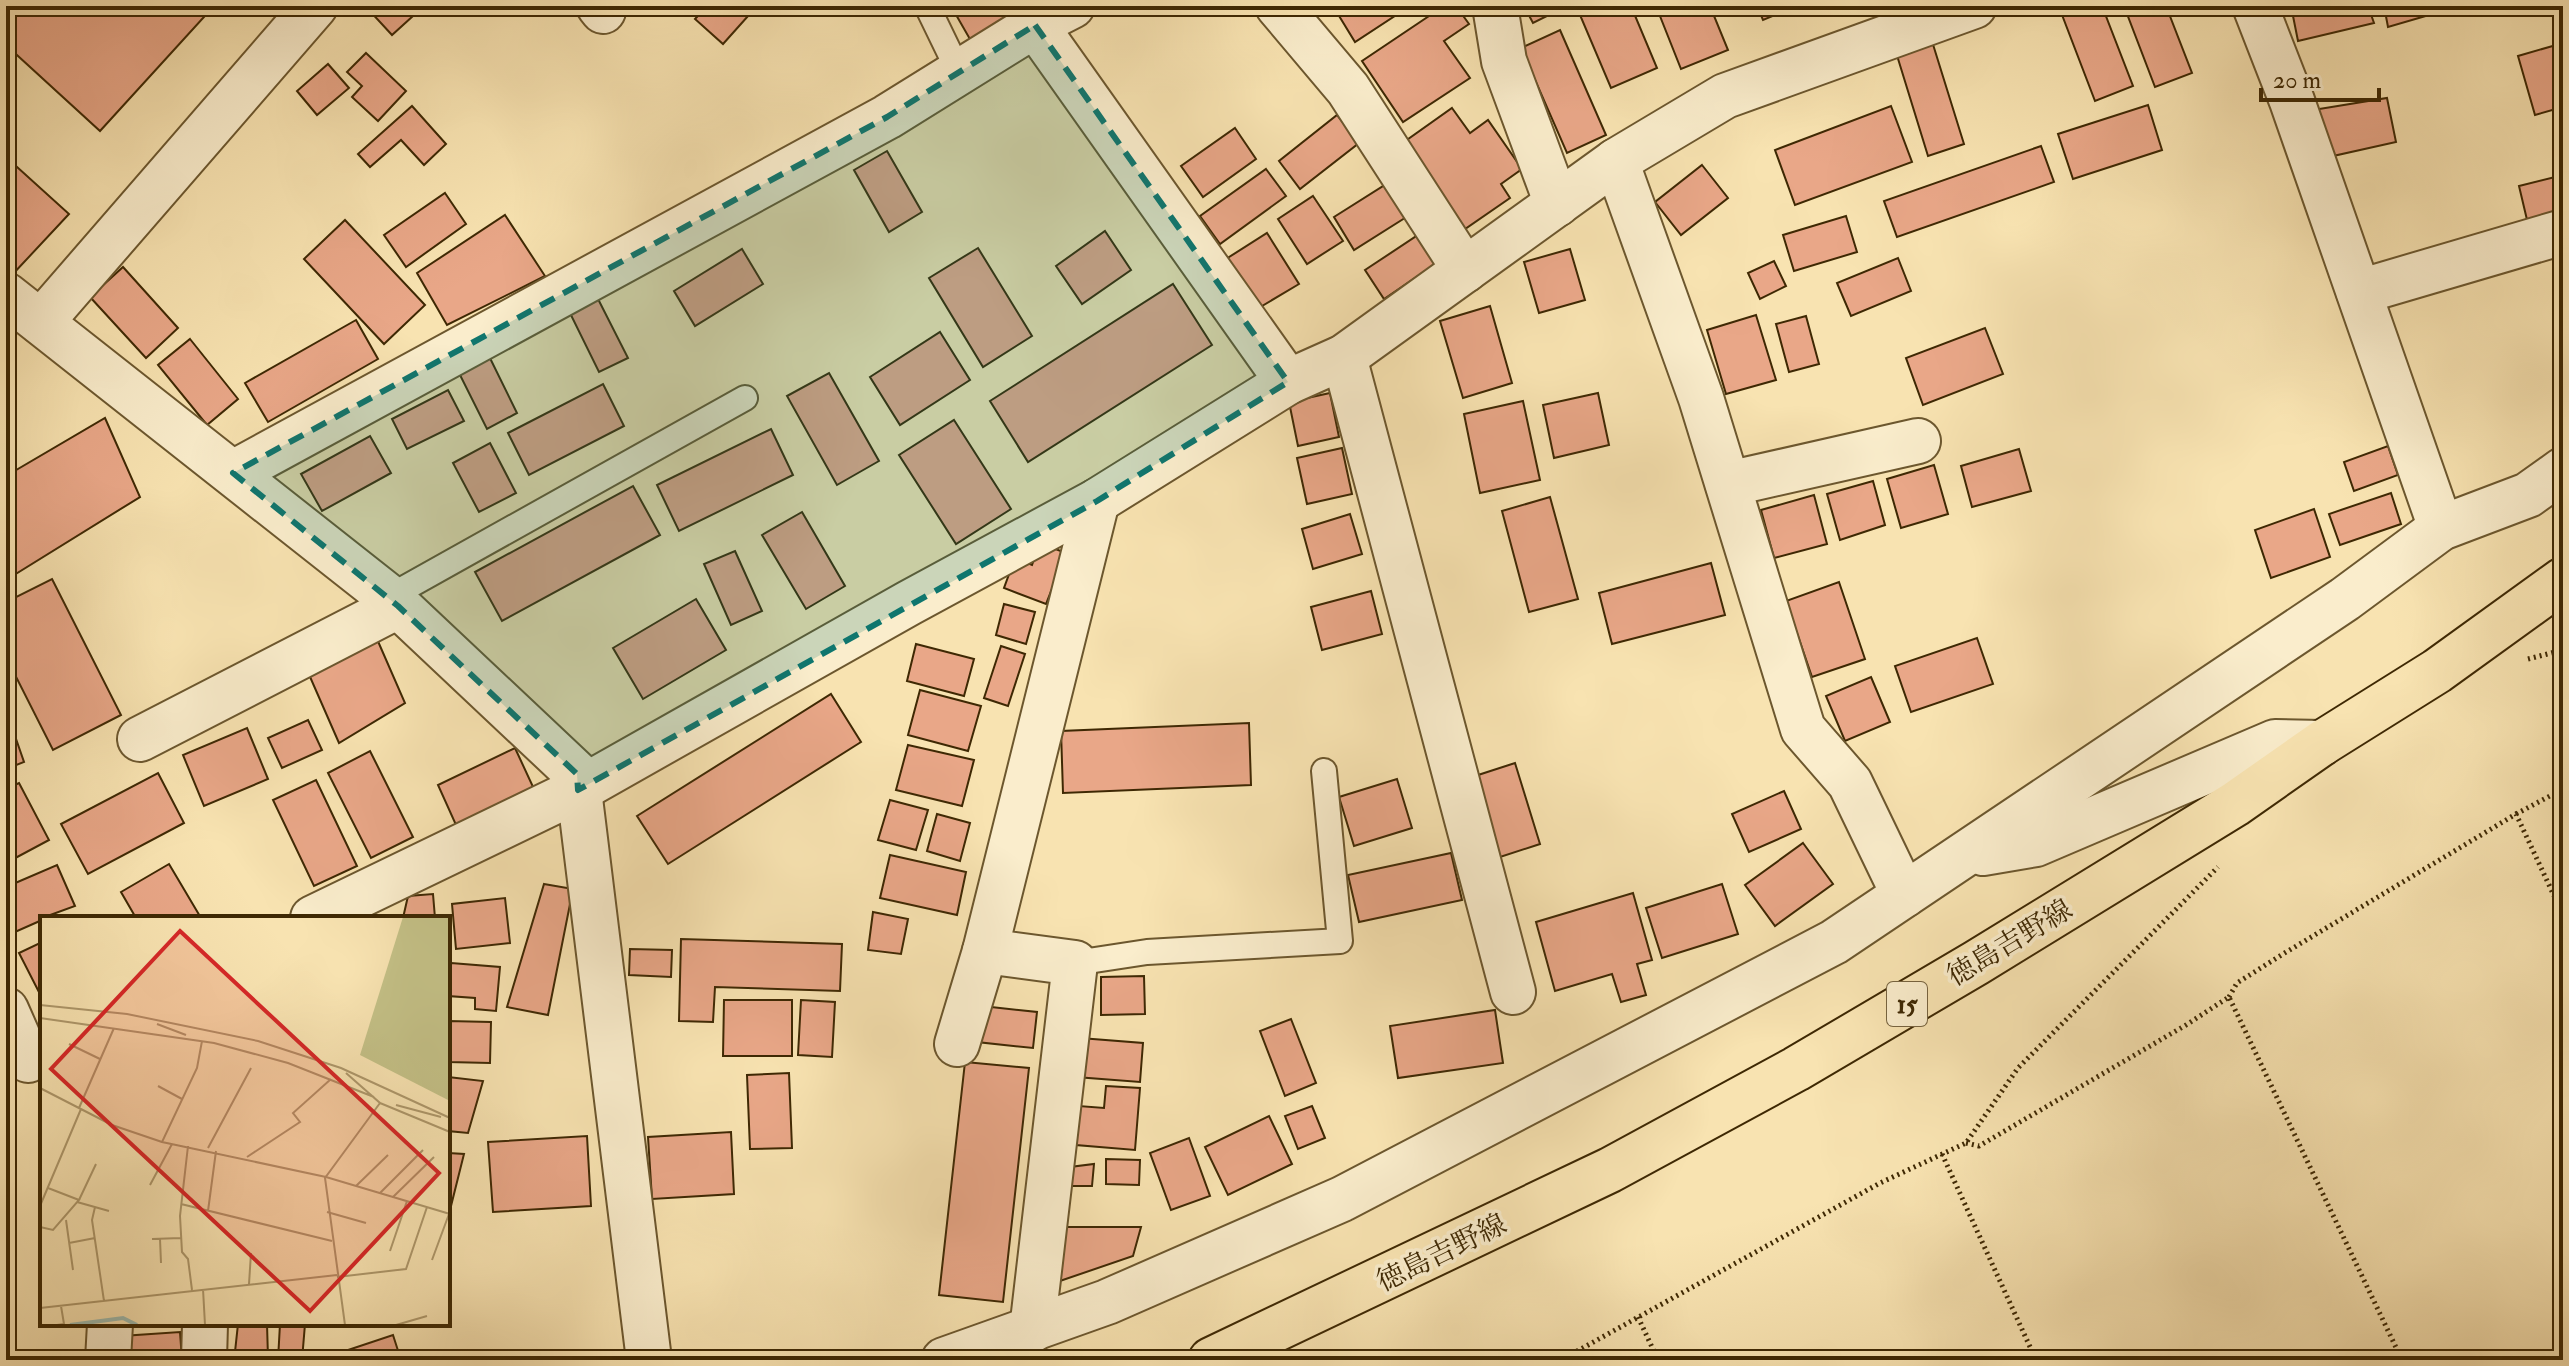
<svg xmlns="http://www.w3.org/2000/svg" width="2569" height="1366" viewBox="0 0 2569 1366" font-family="'IM FELL Double Pica','Noto Serif JP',serif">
  <rect width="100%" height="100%" fill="#f8e3b1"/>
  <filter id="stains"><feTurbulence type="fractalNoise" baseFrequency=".0025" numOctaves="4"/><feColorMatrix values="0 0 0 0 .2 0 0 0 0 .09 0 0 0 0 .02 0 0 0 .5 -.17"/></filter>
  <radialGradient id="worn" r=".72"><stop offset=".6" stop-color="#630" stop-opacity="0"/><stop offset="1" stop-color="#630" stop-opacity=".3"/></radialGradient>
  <g fill="#e9a788" stroke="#3e2803" stroke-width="2">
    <polygon points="11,6 214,6 100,131 6,45 6,12"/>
    <polygon points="370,6 424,6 392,35 367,8"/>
    <polygon points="707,6 757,6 723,44 695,19"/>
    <polygon points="951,6 1009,6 1018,23 975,48"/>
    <polygon points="1333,6 1410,6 1355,42"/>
    <polygon points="1444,6 1456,6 1469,24 1444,41 1470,78 1403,122 1362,61"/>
    <polygon points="1524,6 1567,6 1533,23"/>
    <polygon points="1601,6 1631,6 1657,68 1611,88 1580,15"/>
    <polygon points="1656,6 1710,6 1728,50 1681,69"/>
    <polygon points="1757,6 1797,6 1763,20"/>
    <polygon points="2063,6 2102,6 2133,86 2095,101 2059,7"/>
    <polygon points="2124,6 2166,6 2192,73 2155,87"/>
    <polygon points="2291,6 2368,6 2374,23 2298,41"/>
    <polygon points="2384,6 2460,6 2388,27"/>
    <polygon points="1560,30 1606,135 1567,153 1521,48"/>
    <polygon points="1931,38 1964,144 1928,156 1895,49"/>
    <polygon points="2563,43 2563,107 2535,115 2518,56"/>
    <polygon points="366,53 406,91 378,121 352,97 362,86 347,72"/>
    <polygon points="328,64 349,88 317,115 297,91"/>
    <polygon points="2387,98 2396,142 2333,156 2313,110"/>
    <polygon points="2148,105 2162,150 2073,179 2058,134"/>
    <polygon points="412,106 446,144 424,165 401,140 370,167 358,154"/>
    <polygon points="1891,106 1912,162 1795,205 1775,150"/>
    <polygon points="1452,108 1470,133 1488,120 1522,169 1501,184 1510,198 1465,229 1404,142"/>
    <polygon points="1337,115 1359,143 1300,189 1279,161"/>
    <polygon points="1235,128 1256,159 1203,197 1181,166"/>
    <polygon points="2041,146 2054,182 1897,237 1884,201"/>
    <polygon points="887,151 922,212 889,232 854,170"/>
    <polygon points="6,157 69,214 12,275 6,269"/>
    <polygon points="1702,165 1728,198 1681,235 1655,202"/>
    <polygon points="1266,169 1286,196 1220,244 1200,216"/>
    <polygon points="2563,175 2563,215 2528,224 2519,186"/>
    <polygon points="1388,183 1408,216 1354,250 1334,217"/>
    <polygon points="445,193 466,224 406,267 384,235"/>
    <polygon points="1313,196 1343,241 1307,264 1278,219"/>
    <polygon points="505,215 545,276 447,325 417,273"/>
    <polygon points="1846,216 1857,252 1794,271 1783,235"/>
    <polygon points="345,220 425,305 384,344 304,259"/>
    <polygon points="1105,231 1131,270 1082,304 1056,266"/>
    <polygon points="1267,233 1299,284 1257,309 1226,259"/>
    <polygon points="1421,233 1440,261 1384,299 1365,270"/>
    <polygon points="978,248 1032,336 983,367 929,278"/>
    <polygon points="742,249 763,284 695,326 674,291"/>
    <polygon points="1570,249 1585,300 1539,313 1524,262"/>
    <polygon points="1898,258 1911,291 1851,316 1837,283"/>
    <polygon points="1774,261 1786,286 1760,299 1748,273"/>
    <polygon points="123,267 178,328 146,358 90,297"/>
    <polygon points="1173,284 1212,345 1028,462 990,401"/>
    <polygon points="595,293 628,358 599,372 567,307"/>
    <polygon points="1490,306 1512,383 1463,398 1440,321"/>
    <polygon points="1756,315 1776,380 1726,394 1707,330"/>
    <polygon points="1806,316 1819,364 1789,372 1776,324"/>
    <polygon points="356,320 378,359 268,422 245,383"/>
    <polygon points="1985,328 2003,374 1923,405 1906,358"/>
    <polygon points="940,332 970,380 900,425 870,377"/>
    <polygon points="190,339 238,399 207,425 158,365"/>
    <polygon points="487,352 517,413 487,429 456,367"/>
    <polygon points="829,373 879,461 837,485 787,396"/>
    <polygon points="603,384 624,426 529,475 508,433"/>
    <polygon points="448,390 464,421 407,449 392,419"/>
    <polygon points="1330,393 1339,437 1298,446 1289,402"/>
    <polygon points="1598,393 1609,445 1554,458 1543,405"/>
    <polygon points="1523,401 1540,480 1480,493 1464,414"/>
    <polygon points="105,418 140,497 6,580 6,476"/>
    <polygon points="954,420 1011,509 956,544 899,455"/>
    <polygon points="771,429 793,475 679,531 657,485"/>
    <polygon points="370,436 391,473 322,511 301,474"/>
    <polygon points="490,443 516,493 479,512 453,463"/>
    <polygon points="2388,446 2398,475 2354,491 2344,462"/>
    <polygon points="1342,448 1352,494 1307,504 1297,458"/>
    <polygon points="2019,449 2031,491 1972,507 1961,466"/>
    <polygon points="1934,465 1948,514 1901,528 1887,479"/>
    <polygon points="1873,481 1885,525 1840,540 1827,494"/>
    <polygon points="633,486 660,535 502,621 475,572"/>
    <polygon points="2391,493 2401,524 2340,545 2329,514"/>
    <polygon points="1814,495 1827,544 1774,558 1761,510"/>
    <polygon points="1550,497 1578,599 1529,612 1502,511"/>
    <polygon points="2314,509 2330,557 2271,578 2255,530"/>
    <polygon points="802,512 845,586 806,609 762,535"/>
    <polygon points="1350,514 1362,554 1313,569 1302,529"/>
    <polygon points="1040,543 1066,553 1046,604 1004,588 1015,558 1032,565"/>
    <polygon points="735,551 762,611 731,625 704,564"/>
    <polygon points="1711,563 1725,615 1612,644 1599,593"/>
    <polygon points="52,579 121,715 53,750 6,657 6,602"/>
    <polygon points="1839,582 1865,659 1812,677 1786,601"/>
    <polygon points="1371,591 1382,634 1322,650 1311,607"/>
    <polygon points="696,599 726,650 643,699 613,648"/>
    <polygon points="1004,604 1035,612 1026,644 996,635"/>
    <polygon points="1977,638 1993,684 1911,712 1895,666"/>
    <polygon points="377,639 405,703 339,743 307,670"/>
    <polygon points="916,644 974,659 964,696 907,681"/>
    <polygon points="1001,646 1025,654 1008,706 984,698"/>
    <polygon points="1871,677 1890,722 1845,741 1826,696"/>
    <polygon points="920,690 981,706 968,751 908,735"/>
    <polygon points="831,694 861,742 668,864 637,816"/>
    <polygon points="6,710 24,762 6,769"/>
    <polygon points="308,720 322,750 282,768 268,738"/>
    <polygon points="1249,723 1251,785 1063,793 1061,731"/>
    <polygon points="247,728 268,779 204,806 183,755"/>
    <polygon points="908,745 974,760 962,806 896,790"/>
    <polygon points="515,748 534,789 456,825 438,785"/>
    <polygon points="370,751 413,837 371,858 328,773"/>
    <polygon points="1515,763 1540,844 1497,858 1472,777"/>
    <polygon points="158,773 184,823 88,874 61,824"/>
    <polygon points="1397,779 1412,828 1354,846 1339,797"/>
    <polygon points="316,780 357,866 314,886 273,800"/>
    <polygon points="19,783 49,840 6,863 6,789"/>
    <polygon points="1784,791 1801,829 1749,852 1732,814"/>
    <polygon points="890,800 928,810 916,850 878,840"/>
    <polygon points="937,814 970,823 960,861 927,851"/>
    <polygon points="1803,843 1833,884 1775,926 1745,885"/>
    <polygon points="1451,853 1462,900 1359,922 1348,875"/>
    <polygon points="890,855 966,872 957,915 880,898"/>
    <polygon points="169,864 201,918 136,918 121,892"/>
    <polygon points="57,865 75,906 42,918 42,920 6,936 6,887"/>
    <polygon points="544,884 573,889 548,1015 507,1007"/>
    <polygon points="1722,884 1738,934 1662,958 1646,908"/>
    <polygon points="1633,893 1652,960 1637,964 1646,995 1621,1002 1612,974 1555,991 1536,922"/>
    <polygon points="433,894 435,918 403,918 408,896"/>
    <polygon points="505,898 510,943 456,949 452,904"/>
    <polygon points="873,912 908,919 901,954 868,950"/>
    <polygon points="681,939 842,944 840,991 715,987 713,1022 679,1021"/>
    <polygon points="42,942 42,998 19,953"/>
    <polygon points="630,949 672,950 671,977 629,975"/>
    <polygon points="451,963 500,967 496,1011 475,1009 475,998 448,996"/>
    <polygon points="1144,976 1145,1014 1101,1015 1101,977"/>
    <polygon points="724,1000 792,1000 792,1056 723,1056"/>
    <polygon points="801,1000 835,1002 832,1057 798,1055"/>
    <polygon points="982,1006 1037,1012 1033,1048 977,1042"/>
    <polygon points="1495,1010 1503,1063 1398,1078 1390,1026"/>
    <polygon points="1291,1019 1316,1083 1285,1096 1260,1031"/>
    <polygon points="448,1021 491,1022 490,1063 448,1062"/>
    <polygon points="1080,1038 1143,1043 1140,1082 1076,1077"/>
    <polygon points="965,1062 1029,1068 1003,1302 939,1295"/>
    <polygon points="789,1073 792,1148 750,1149 747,1075"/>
    <polygon points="448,1077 483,1081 468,1133 448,1131"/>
    <polygon points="1106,1086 1140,1088 1135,1150 1076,1145 1079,1106 1104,1108"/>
    <polygon points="1312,1106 1325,1138 1298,1149 1285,1116"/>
    <polygon points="1269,1116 1292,1164 1228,1195 1205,1147"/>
    <polygon points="731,1132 734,1194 652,1199 648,1137"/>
    <polygon points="587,1136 591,1206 493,1212 488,1142"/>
    <polygon points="1189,1138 1210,1196 1171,1210 1150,1153"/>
    <polygon points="448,1153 464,1154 449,1214 448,1213"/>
    <polygon points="1106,1159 1140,1160 1139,1185 1106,1184"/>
    <polygon points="1094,1164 1092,1186 1064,1186 1070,1167"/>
    <polygon points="1059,1227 1141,1227 1133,1256 1054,1283"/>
    <polygon points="238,1324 267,1324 268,1358 235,1352"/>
    <polygon points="280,1324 305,1324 302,1360 278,1360"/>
    <polygon points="180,1332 182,1360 124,1360 122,1336"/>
    <polygon points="393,1335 401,1360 321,1360 321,1359"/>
  </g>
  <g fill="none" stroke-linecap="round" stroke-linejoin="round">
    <defs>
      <g id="service">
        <polyline points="927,6 959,72"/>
        <polyline points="389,597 745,398"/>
        <polyline points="1075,963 1147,952 1340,941 1324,771"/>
      </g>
      <g id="minor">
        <polyline points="599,6 603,11"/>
        <polyline points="1278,6 1348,89 1465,270"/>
        <polyline points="1495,6 1504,61 1557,204"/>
        <polyline points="2255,6 2292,101 2441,528"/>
        <polyline points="1035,25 1288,382"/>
        <polyline points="1616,161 1725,96 1974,6"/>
        <polyline points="2359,292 2563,232"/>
        <polyline points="6,295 389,597 577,774 649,1360"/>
        <polyline points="41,322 315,6"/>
        <polyline points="1344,357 1513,992"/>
        <polyline points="233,473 887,117 1035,25 1072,6"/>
        <polyline points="1728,484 1918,441"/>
        <polyline points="140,739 398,606"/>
        <polyline points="1983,853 2036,844 2275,742 2322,743"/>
        <polyline points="313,918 578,790 909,603 1097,501 1288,382 1344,357 1616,161 1701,398 1803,729 1850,783 1904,895"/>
        <polyline points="6,1010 28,1060"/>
        <polyline points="957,1044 985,951"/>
        <polyline points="1032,1330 1075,963 985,951 1097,501"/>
        <polyline points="108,1360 110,1324"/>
        <polyline points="204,1360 205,1324"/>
        <polyline points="944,1360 1107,1302 1342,1199 1834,942 2345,599 2441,528 2528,495 2563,470"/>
      </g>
      <polyline id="primary" points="1211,1360 1610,1170 1796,1069 1976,963 2235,804 2322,743 2437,671 2563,580"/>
    </defs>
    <use href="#service" stroke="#6c572e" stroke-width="28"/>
    <use href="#minor" stroke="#6c572e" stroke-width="48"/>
    <use href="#primary" stroke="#3e2803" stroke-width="48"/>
    <g stroke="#3e2803" stroke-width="5" stroke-dasharray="2 4" stroke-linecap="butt">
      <polyline points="2528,659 2563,650"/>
      <polyline points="2516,814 2563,789"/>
      <polyline points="2229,997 2237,983 2283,954 2516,814 2563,915"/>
      <polyline points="1966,1143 1979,1146 2186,1025 2229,997 2402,1360"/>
      <polyline points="1942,1154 2036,1360"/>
      <polyline points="1638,1317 1658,1360"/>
      <polyline points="1561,1360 1880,1183 1966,1143 2018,1068 2218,867"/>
    </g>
    <use href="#service" stroke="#faedcc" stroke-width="24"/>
    <use href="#minor" stroke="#faedcc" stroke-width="44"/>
    <use href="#primary" stroke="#f8e3b1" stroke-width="44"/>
  </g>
  <path fill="#0f766e" fill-opacity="0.2" stroke="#0f766e" stroke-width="6" stroke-dasharray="16 10" stroke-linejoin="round" d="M1035,25L1288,382L1097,501L578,790L577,774L398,606L233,473L887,117Z"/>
  <g text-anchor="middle" stroke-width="7" stroke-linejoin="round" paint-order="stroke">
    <rect fill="#faedcc" stroke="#76633f" stroke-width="2" x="1887" y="982" width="40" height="44" rx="6"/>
    <g font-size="26" font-weight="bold" fill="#3e2803">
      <text x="1907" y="1013">15</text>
    </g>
    <g font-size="28" fill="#3e2803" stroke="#faedcc">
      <text transform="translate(2009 942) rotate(-31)" y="10">徳島吉野線</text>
      <text transform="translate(1441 1252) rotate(-26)" y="10">徳島吉野線</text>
    </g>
  </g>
  <g transform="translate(40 916)">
    <rect width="410" height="410" fill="#f8e3b1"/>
    <path d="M363,1H410V185L320,139Z" fill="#c4c187"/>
    <path fill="none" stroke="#9ebdb2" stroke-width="4" d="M30,409L83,402L97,409"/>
    <path fill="none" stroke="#ae986b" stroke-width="2" d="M0,89L87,98L218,125L301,152L410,202M0,102L174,127L248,147L334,181M117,108L146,119M162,125L157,152L122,226L286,261L410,298M29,128L60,143M118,170L142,183M0,172L72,209L122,226M340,187L410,216M356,189L401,201M39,192L74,112M148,230L140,300L142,336L148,343L152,374M168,232L211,152M207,241L260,206L253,197L291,163M110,269L132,228M316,270L348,239M340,277L383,234M353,281L394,241M39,284L56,248M37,286L69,295M141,288L292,325M0,290L41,193M55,291L52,304L64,385M168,295L176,235M287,296L326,307M26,304L33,354M0,311L13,314L39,284L8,272M112,323L141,322M120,323L121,347M29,327L55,322M350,335L367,285M392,344L409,298M297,361L366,353L387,291M209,368L211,337M163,373L165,409M0,392L297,359M17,409L24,408L21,390M305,409L285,262L340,187L306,157M356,409L387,400"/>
    <path fill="#d62828" fill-opacity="0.15" stroke="#d62828" stroke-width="4" d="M140,15L399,257L270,395L11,153Z"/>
    <rect width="410" height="410" fill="none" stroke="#3e2803" stroke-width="4"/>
  </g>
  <rect width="2569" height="1366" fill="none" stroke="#f8e3b1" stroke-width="32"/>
  <rect x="8" y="8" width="2553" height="1350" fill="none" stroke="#3e2803" stroke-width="4"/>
  <rect x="16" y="16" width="2537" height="1334" fill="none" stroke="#3e2803" stroke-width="2"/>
  <path d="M2261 88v12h118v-12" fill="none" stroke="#3e2803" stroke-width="4"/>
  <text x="2273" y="88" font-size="24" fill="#3e2803" stroke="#faedcc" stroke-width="6" paint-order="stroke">20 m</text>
  <rect width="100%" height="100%" filter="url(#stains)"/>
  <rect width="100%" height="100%" fill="url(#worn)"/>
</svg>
